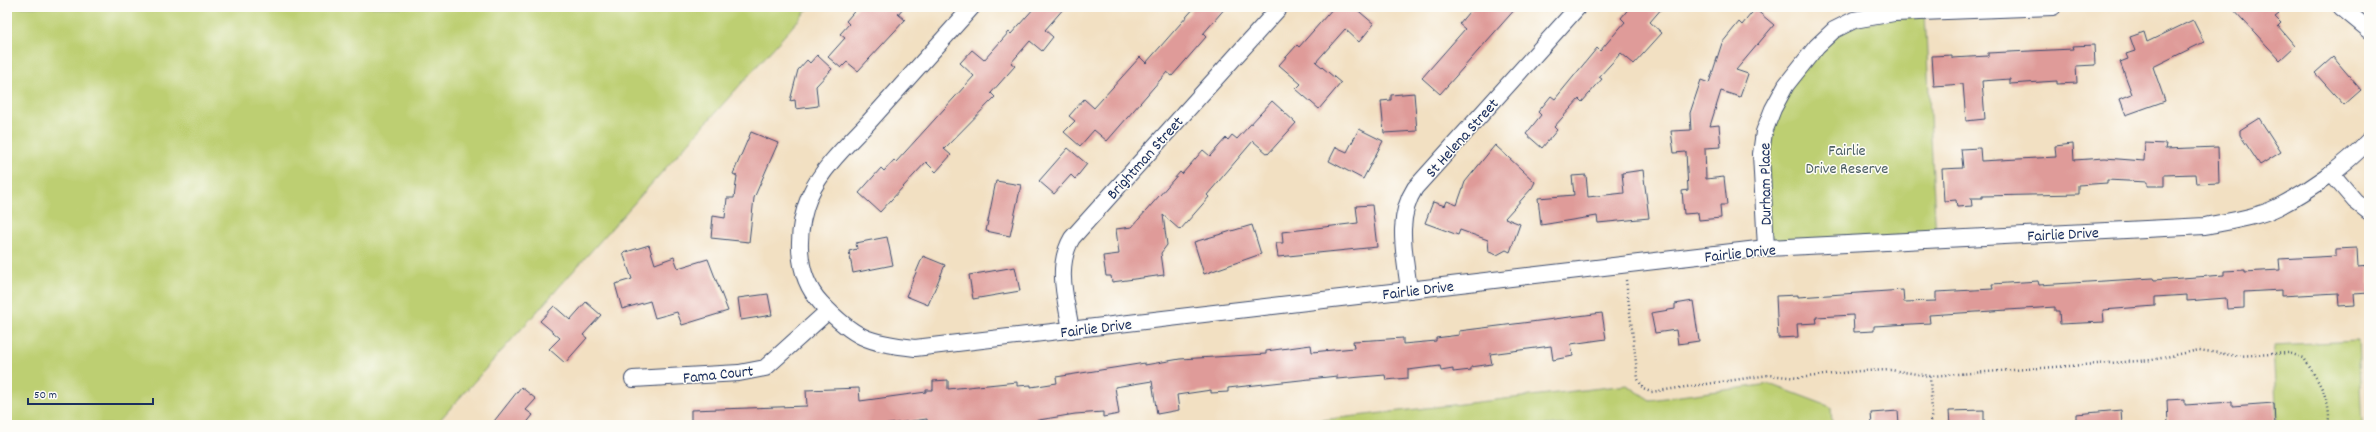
<svg xmlns="http://www.w3.org/2000/svg" width="2376" height="432" viewBox="0 0 2376 432" font-family="Dekko,sans-serif">
  <rect width="100%" height="100%" fill="#fdfcf7"/>
  <filter id="ink" filterUnits="userSpaceOnUse"><feTurbulence type="fractalNoise" baseFrequency=".025" numOctaves="2"/><feDisplacementMap in="SourceGraphic" scale="8" xChannelSelector="R" yChannelSelector="G"/><feConvolveMatrix kernelMatrix="1 2 1 2 8 2 1 2 1" color-interpolation-filters="sRGB"/></filter>
  <filter id="wash" filterUnits="userSpaceOnUse"><feTurbulence type="fractalNoise" baseFrequency=".012" numOctaves="4" result="noise"/><feDisplacementMap in="SourceGraphic" scale="16" xChannelSelector="R" yChannelSelector="G"/><feGaussianBlur stdDeviation="0.9" result="paint"/><feColorMatrix in="noise" values="0 0 0 0 0 0 0 0 0 0 0 0 0 0 0 0 0 1.4 0 .05"/><feComposite in="paint" operator="in"/></filter>
  <g filter="url(#wash)">
    <rect width="100%" height="100%" fill="#f2e0c2"/>
    <g fill="#bdcf72" stroke="#6c7f68">
      <polygon points="7,7 810,7 438,422 439,425 7,425"/>
      <polygon points="1925,12 1936,240 1766,248 1761,154 1772,109 1834,30"/>
      <polygon points="2358,341 2362,425 2277,425 2273,345"/>
      <polygon points="1770,384 1831,407 1832,425 1278,425 1627,385 1650,400"/>
    </g>
    <g id="blocks">
      <g fill="#df9b99">
        <polygon points="858,7 904,7 898,14 905,20 858,71 847,62 841,68 828,57 845,38 840,34 849,24 846,21"/>
        <polygon points="1035,7 1065,7 1045,30 1053,37 1042,51 1030,41 1011,63 1015,66 991,93 995,97 944,149 951,155 936,172 926,162 880,212 859,193 881,168 884,171 894,160 896,162 974,76 960,63 972,50 984,60 1009,32 1011,34"/>
        <polygon points="1195,7 1226,7 1203,34 1206,37 1172,76 1167,72 1107,141 1094,130 1080,146 1064,132 1075,121 1069,116 1084,99 1094,108 1140,57 1146,63"/>
        <polygon points="1334,7 1354,7 1374,24 1359,42 1345,29 1316,62 1341,83 1319,109 1296,89 1301,84 1279,65 1297,45 1299,47"/>
        <polygon points="1473,7 1517,7 1440,94 1422,78 1465,29 1459,24"/>
        <polygon points="1630,7 1663,7 1650,22 1662,33 1634,64 1621,53 1599,77 1602,79 1582,102 1579,99 1554,127 1557,130 1542,148 1526,134 1541,115 1538,112 1551,96 1555,99 1597,48 1600,51 1625,22 1621,18"/>
        <polygon points="2231,7 2273,7 2279,14 2275,17 2281,23 2278,26 2295,46 2280,60"/>
        <polygon points="1755,9 1774,25 1736,70 1748,74 1740,97 1721,91 1710,126 1719,125 1721,147 1705,148 1706,179 1724,177 1727,205 1720,205 1721,218 1699,220 1698,213 1684,214 1682,191 1688,190 1686,152 1674,153 1671,131 1691,130 1690,113 1701,80 1709,83 1722,43 1739,22 1742,25"/>
        <polygon points="2193,20 2204,42 2153,67 2165,101 2126,115 2120,99 2132,94 2120,62 2128,59 2126,54 2135,51 2130,37 2144,32 2147,42"/>
        <polygon points="2094,45 2095,65 2076,66 2077,83 2057,84 2057,81 2010,84 2010,79 1982,81 1985,119 1966,121 1963,84 1934,86 1932,56 1952,55 1952,58 1988,56 1988,53 2073,49 2072,46"/>
        <polygon points="817,55 832,69 816,86 818,106 796,109 795,100 790,101 798,70 807,60 810,63"/>
        <polygon points="2333,57 2361,90 2344,105 2315,73"/>
        <polygon points="1414,93 1417,131 1384,133 1381,101 1391,100 1391,95"/>
        <polygon points="1272,101 1296,123 1268,154 1253,141 1207,195 1209,197 1180,230 1163,215 1167,245 1161,253 1164,275 1112,282 1111,276 1106,276 1103,256 1119,254 1116,229 1132,227 1180,172 1182,174 1203,150 1210,156 1226,138 1228,140 1232,135 1237,139"/>
        <polygon points="2259,118 2281,152 2260,165 2240,135 2240,130"/>
        <polygon points="1359,129 1383,141 1363,179 1329,161 1336,147 1347,152"/>
        <polygon points="751,132 778,143 754,198 749,242 711,238 713,216 725,218 727,198 734,198 737,176 733,174"/>
        <polygon points="2145,143 2166,144 2165,149 2218,147 2219,183 2196,184 2195,174 2164,175 2164,186 2147,186 2147,182 2107,180 2107,183 2078,185 2078,194 1982,196 1982,198 1971,198 1972,206 1957,207 1956,200 1944,201 1942,169 1963,168 1961,149 1980,148 1981,161 2056,157 2055,146 2073,144 2074,160 2105,158 2144,161"/>
        <polygon points="1495,145 1535,182 1532,188 1505,218 1520,224 1510,252 1506,250 1497,255 1489,252 1488,240 1460,230 1458,235 1425,223 1433,202 1445,206 1447,201 1457,205 1465,182"/>
        <polygon points="1068,148 1087,164 1075,179 1071,175 1054,194 1039,181"/>
        <polygon points="1643,170 1649,218 1598,223 1597,216 1541,225 1538,198 1574,195 1572,176 1586,175 1588,197 1624,193 1622,173"/>
        <polygon points="996,181 1021,185 1010,236 986,231"/>
        <polygon points="1372,205 1377,247 1278,257 1276,243 1283,243 1282,232 1358,223 1356,206"/>
        <polygon points="1252,225 1261,254 1204,274 1194,242"/>
        <polygon points="887,237 893,265 853,273 849,251 857,249 856,243"/>
        <polygon points="649,245 655,264 674,257 678,268 708,259 728,311 682,325 677,312 655,318 650,301 622,309 615,284 632,279 623,253"/>
        <polygon points="2357,248 2358,267 2369,266 2369,293 2354,294 2355,305 2339,306 2338,293 2281,296 2281,290 2244,292 2244,308 2227,309 2226,298 2187,301 2187,295 2155,297 2155,306 2103,310 2104,322 2060,324 2059,311 2055,311 2055,307 1929,315 1930,323 1874,326 1874,331 1854,332 1853,315 1816,317 1817,323 1797,324 1798,337 1778,338 1776,296 1798,295 1798,297 1903,290 1904,302 1936,301 1936,292 1993,289 1992,284 2038,281 2039,285 2153,278 2154,280 2224,275 2224,271 2244,270 2244,272 2280,270 2279,259 2336,256 2336,249"/>
        <polygon points="923,256 945,265 928,305 906,296"/>
        <polygon points="1015,267 1020,291 973,299 969,275"/>
        <polygon points="768,294 772,315 741,320 738,298"/>
        <polygon points="1693,301 1699,341 1678,344 1676,330 1655,333 1651,313 1675,309 1675,304"/>
        <polygon points="586,302 601,315 583,335 587,338 565,363 549,349 560,338 540,321 554,306 570,320"/>
        <polygon points="1602,313 1606,339 1571,344 1573,356 1553,360 1551,346 1490,354 1492,364 1471,367 1471,370 1453,372 1453,369 1441,371 1440,366 1408,370 1408,378 1386,380 1385,375 1337,379 1337,376 1228,388 1228,392 1211,393 1211,390 1177,395 1179,410 1157,414 1152,381 1115,387 1119,414 1103,417 1103,412 1075,414 1021,423 1022,425 927,425 927,419 882,425 691,425 691,410 807,406 806,390 859,388 860,401 926,392 926,390 933,390 933,381 948,380 948,389 1017,382 1017,386 1031,385 1031,387 1057,383 1056,377 1145,363 1145,365 1180,359 1266,354 1266,351 1311,345 1312,352 1354,348 1353,341 1373,340 1403,338 1403,344 1436,341 1436,338 1459,335 1459,331"/>
        <polygon points="521,387 536,399 526,410 533,415 525,425 491,425"/>
        <polygon points="2185,399 2185,405 2232,402 2232,406 2274,403 2275,425 2168,425 2167,400"/>
        <polygon points="1984,410 1984,425 1950,425 1949,411"/>
        <polygon points="2121,410 2122,425 2076,425 2076,414"/>
        <polygon points="1898,411 1899,425 1872,425 1871,413"/>
      </g>
    </g>
  </g>
  <g filter="url(#ink)">
    <use href="#blocks" fill-opacity="0" stroke="#3b4a6d" stroke-width="1"/>
    <g fill="none" stroke-linecap="round" stroke-linejoin="round">
      <defs>
        <g id="minor">
          <path d="M972,7C937,46 902,85 867,124C847,145 822,168 810,195C796,229 794,274 821,303C854,338 868,343 915,348L1766,248L2205,226C2229,221 2256,218 2278,207C2309,191 2346,165 2369,140"/>
          <polyline points="2341,7 2369,30"/>
          <polyline points="2331,173 2355,201 2369,212"/>
          <polyline points="1766,248 1761,154 1764,132 1773,109 1786,85 1817,46 1834,30 1854,20 1894,13 2053,7"/>
          <path d="M1409,290C1405,255 1395,219 1415,188L1578,7"/>
          <path d="M1071,330C1066,299 1055,267 1072,238L1280,7"/>
          <polyline points="633,379 739,373 765,368 828,311"/>
        </g>
      </defs>
      <use href="#minor" stroke="#3b4a6d" stroke-width="18"/>
      <g stroke="#3b4a6d" stroke-width="2.5" stroke-dasharray="1 3" stroke-linecap="butt">
        <path d="M1626,280L1638,379L1643,389L1651,392L1769,375L1798,378L1859,371L1891,370L1930,376L2152,360L2199,350L2237,356L2289,353L2304,358C2316,378 2333,400 2328,425"/>
        <polyline points="1929,425 1932,414 1930,376"/>
      </g>
      <use href="#minor" stroke="#fff" stroke-width="16"/>
    </g>
  </g>
  <g text-anchor="middle" stroke-width="3" stroke-linejoin="round" paint-order="stroke">
    <g font-size="16" fill="#1b2f5e" stroke="#fdfcf7">
      <text transform="translate(1461 137) rotate(-48)" y="6">St Helena Street</text>
      <text transform="translate(1144 157) rotate(-48)" y="6">Brightman Street</text>
      <text transform="translate(1764 184) rotate(-91)" y="6">Durham Place</text>
      <text transform="translate(2063 233) rotate(-3)" y="6">Fairlie Drive</text>
      <text transform="translate(1740 252) rotate(-6)" y="6">Fairlie Drive</text>
      <text transform="translate(1418 289) rotate(-7)" y="6">Fairlie Drive</text>
      <text transform="translate(1096 327) rotate(-7)" y="6">Fairlie Drive</text>
      <text transform="translate(718 373) rotate(-6)" y="6">Fama Court</text>
    </g>
    <g font-size="16" fill="#4c5f64" stroke="#fdfcf7">
      <text x="1847" y="155">Fairlie<tspan x="1847" dy="18">Drive Reserve</tspan></text>
    </g>
  </g>
  <rect width="2376" height="432" fill="none" stroke="#fdfcf7" stroke-width="24"/>
  <path d="M28 398v6h125v-6" fill="none" stroke="#1b2f5e" stroke-width="2"/>
  <text x="34" y="398" font-size="12" fill="#1b2f5e" stroke="#fdfcf7" stroke-width="3" paint-order="stroke">50 m</text>
</svg>
